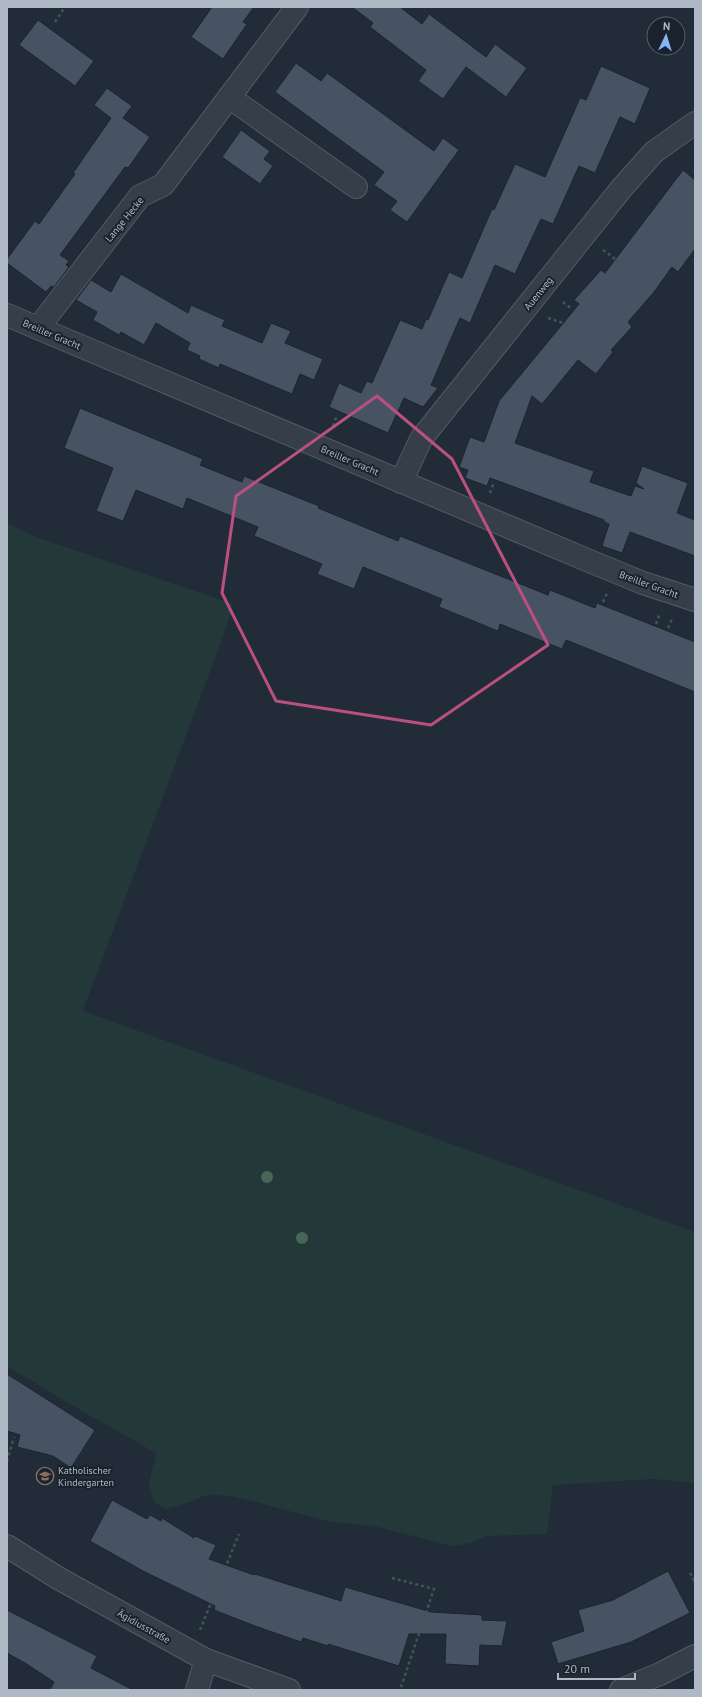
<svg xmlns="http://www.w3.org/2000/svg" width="702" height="1697" viewBox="0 0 702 1697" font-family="'PT Sans',sans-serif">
  <rect width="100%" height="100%" fill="#212c38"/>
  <polygon fill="#233839" points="7,523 36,537 233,604 223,637 83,1011 695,1232 695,1483 654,1479 553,1485 547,1534 485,1536 471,1543 452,1546 374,1526 331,1522 232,1496 206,1495 190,1502 165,1509 154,1502 149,1484 156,1453 68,1403 7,1366"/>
  <g fill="#475362" stroke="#1c252f">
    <polygon points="212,7 254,7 243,22 247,24 223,59 191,37"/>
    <polygon points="352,7 400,7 422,24 429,14 486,57 495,44 527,68 506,97 466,67 443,99 418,81 426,70 370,27 373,23"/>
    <polygon points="38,20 94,61 75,86 19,45"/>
    <polygon points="296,63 321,81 327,73 434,151 443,138 459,150 407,222 390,210 397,201 374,185 384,172 275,92"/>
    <polygon points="601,66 650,88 635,124 620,117 595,173 579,166 553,224 541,219 515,274 495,265 470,323 460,318 431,385 438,388 423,407 404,398 388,433 329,407 339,383 361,393 367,381 372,383 400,320 422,329 426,319 428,320 449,272 462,278 492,209 494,210 515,164 545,177 580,98 586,100"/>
    <polygon points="107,88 132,106 123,118 150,137 128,168 125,167 60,255 69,261 66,265 69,267 54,287 51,286 46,292 7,263 7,259 35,221 39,224 75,174 73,173 111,118 94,105"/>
    <polygon points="241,130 270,151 264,159 273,166 260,184 222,157"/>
    <polygon points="683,170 695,180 695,249 678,272 672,267 654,292 628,322 632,327 611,350 613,352 596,374 578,360 542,404 532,396 515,443 594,471 590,482 631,496 635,486 644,489 636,483 642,466 688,483 677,513 695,520 695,556 630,532 622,553 602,546 609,524 604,522 604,520 490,478 487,486 465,478 468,470 459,467 470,437 484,442 499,401 579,304 574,300 601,270 605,273"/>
    <polygon points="121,274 188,313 191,305 225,320 222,326 262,343 271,323 291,331 285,343 323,359 314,380 300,374 292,394 220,364 219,368 199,359 200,356 187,350 190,343 156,323 144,345 121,332 119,335 93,320 97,312 76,300 91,280 111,292"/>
    <polygon points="80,408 203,459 200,465 242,482 244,476 319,506 318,508 398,541 400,536 548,595 550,590 595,608 597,603 695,642 695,692 566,640 562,649 500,624 498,631 439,607 442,599 363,567 354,589 317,574 322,564 254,536 258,527 187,498 183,509 136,490 123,521 96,511 113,468 64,448"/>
    <polygon points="7,1374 95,1430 71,1468 53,1456 17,1447 20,1435 7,1431"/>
    <polygon points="112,1500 147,1519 150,1515 161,1521 162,1518 194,1538 195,1536 216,1545 209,1559 254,1575 255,1574 341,1601 345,1587 431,1612 482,1615 482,1620 507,1621 502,1646 480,1645 479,1666 445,1664 446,1634 409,1634 399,1666 328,1644 328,1646 303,1638 301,1642 255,1626 214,1610 215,1606 143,1571 90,1541"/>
    <polygon points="668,1571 690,1613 631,1642 558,1664 551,1642 584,1631 578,1610 613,1600"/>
    <polygon points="7,1610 97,1656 91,1668 133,1690 50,1690 54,1682 25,1663 7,1653"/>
  </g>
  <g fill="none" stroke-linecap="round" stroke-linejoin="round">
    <defs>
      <g id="minor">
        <polyline points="229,97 356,187"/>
        <polyline points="7,315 587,560 643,583 695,600"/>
        <polyline points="38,328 140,196 163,185 297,7"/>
        <polyline points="401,482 421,439 621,189 654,152 695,123"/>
        <polyline points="7,1546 58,1578 206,1660 289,1690"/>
        <polyline points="197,1690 206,1660"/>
        <polyline points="621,1690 660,1674 695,1656"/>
      </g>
    </defs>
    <use href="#minor" stroke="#525c66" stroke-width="24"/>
    <g stroke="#415557" stroke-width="2.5" stroke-dasharray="3 3" stroke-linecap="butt">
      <polyline points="55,22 65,7"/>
      <polyline points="603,250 622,264"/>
      <polyline points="563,302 572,309"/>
      <polyline points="548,318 563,323 586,342"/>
      <polyline points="333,426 337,415"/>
      <polyline points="490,493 494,482"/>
      <polyline points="603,602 607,593"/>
      <polyline points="656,624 660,613"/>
      <polyline points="668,628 673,617"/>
      <polyline points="7,1461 14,1437"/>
      <polyline points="690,1573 695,1582"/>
      <polyline points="392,1578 434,1589 400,1690"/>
      <polyline points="200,1630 239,1534"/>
    </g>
    <use href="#minor" stroke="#353e49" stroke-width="22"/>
  </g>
  <g fill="#486657">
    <circle cx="267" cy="1177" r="6"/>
    <circle cx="302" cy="1238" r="6"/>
  </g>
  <path fill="none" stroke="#bb5080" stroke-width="3" stroke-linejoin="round" d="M377,396L452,459L548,645L431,725L276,701L222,593L236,496Z"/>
  <defs>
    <symbol id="school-ring" viewBox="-11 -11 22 22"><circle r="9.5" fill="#1a232d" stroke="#8d6e63" stroke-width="1.5"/><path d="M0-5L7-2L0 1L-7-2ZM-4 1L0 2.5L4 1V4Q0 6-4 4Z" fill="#8d6e63"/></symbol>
  </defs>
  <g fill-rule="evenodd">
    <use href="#school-ring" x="35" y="1466" width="20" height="20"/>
  </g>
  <g text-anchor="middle" stroke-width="4" stroke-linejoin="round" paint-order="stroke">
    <g font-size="10" fill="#afb9c5" stroke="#1a232d">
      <text transform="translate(124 219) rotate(-51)" y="4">Lange Hecke</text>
      <text transform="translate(538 293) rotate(-51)" y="4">Auenweg</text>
      <text transform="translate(52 334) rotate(23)" y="4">Breiller Gracht</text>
      <text transform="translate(350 460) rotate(23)" y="4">Breiller Gracht</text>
      <text transform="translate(649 584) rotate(20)" y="4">Breiller Gracht</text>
      <text transform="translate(144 1626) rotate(29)" y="4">Ägidiusstraße</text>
    </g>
    <g font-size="10" fill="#afb9c5" stroke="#1a232d" text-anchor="start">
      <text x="58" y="1474">Katholischer<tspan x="58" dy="12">Kindergarten</tspan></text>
    </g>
  </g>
  <rect width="702" height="1697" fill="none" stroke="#afb9c5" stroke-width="16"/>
  <g transform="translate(666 36) rotate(4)"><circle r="19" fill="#1a232d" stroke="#565f6a"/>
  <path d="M0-3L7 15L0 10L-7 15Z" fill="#84b5f5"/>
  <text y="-6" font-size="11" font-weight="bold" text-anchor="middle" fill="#afb9c5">N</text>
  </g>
  <path d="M558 1673v6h77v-6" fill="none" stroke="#afb9c5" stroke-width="2"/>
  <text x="564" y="1673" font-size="12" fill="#afb9c5" stroke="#1a232d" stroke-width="3" paint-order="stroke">20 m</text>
</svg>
